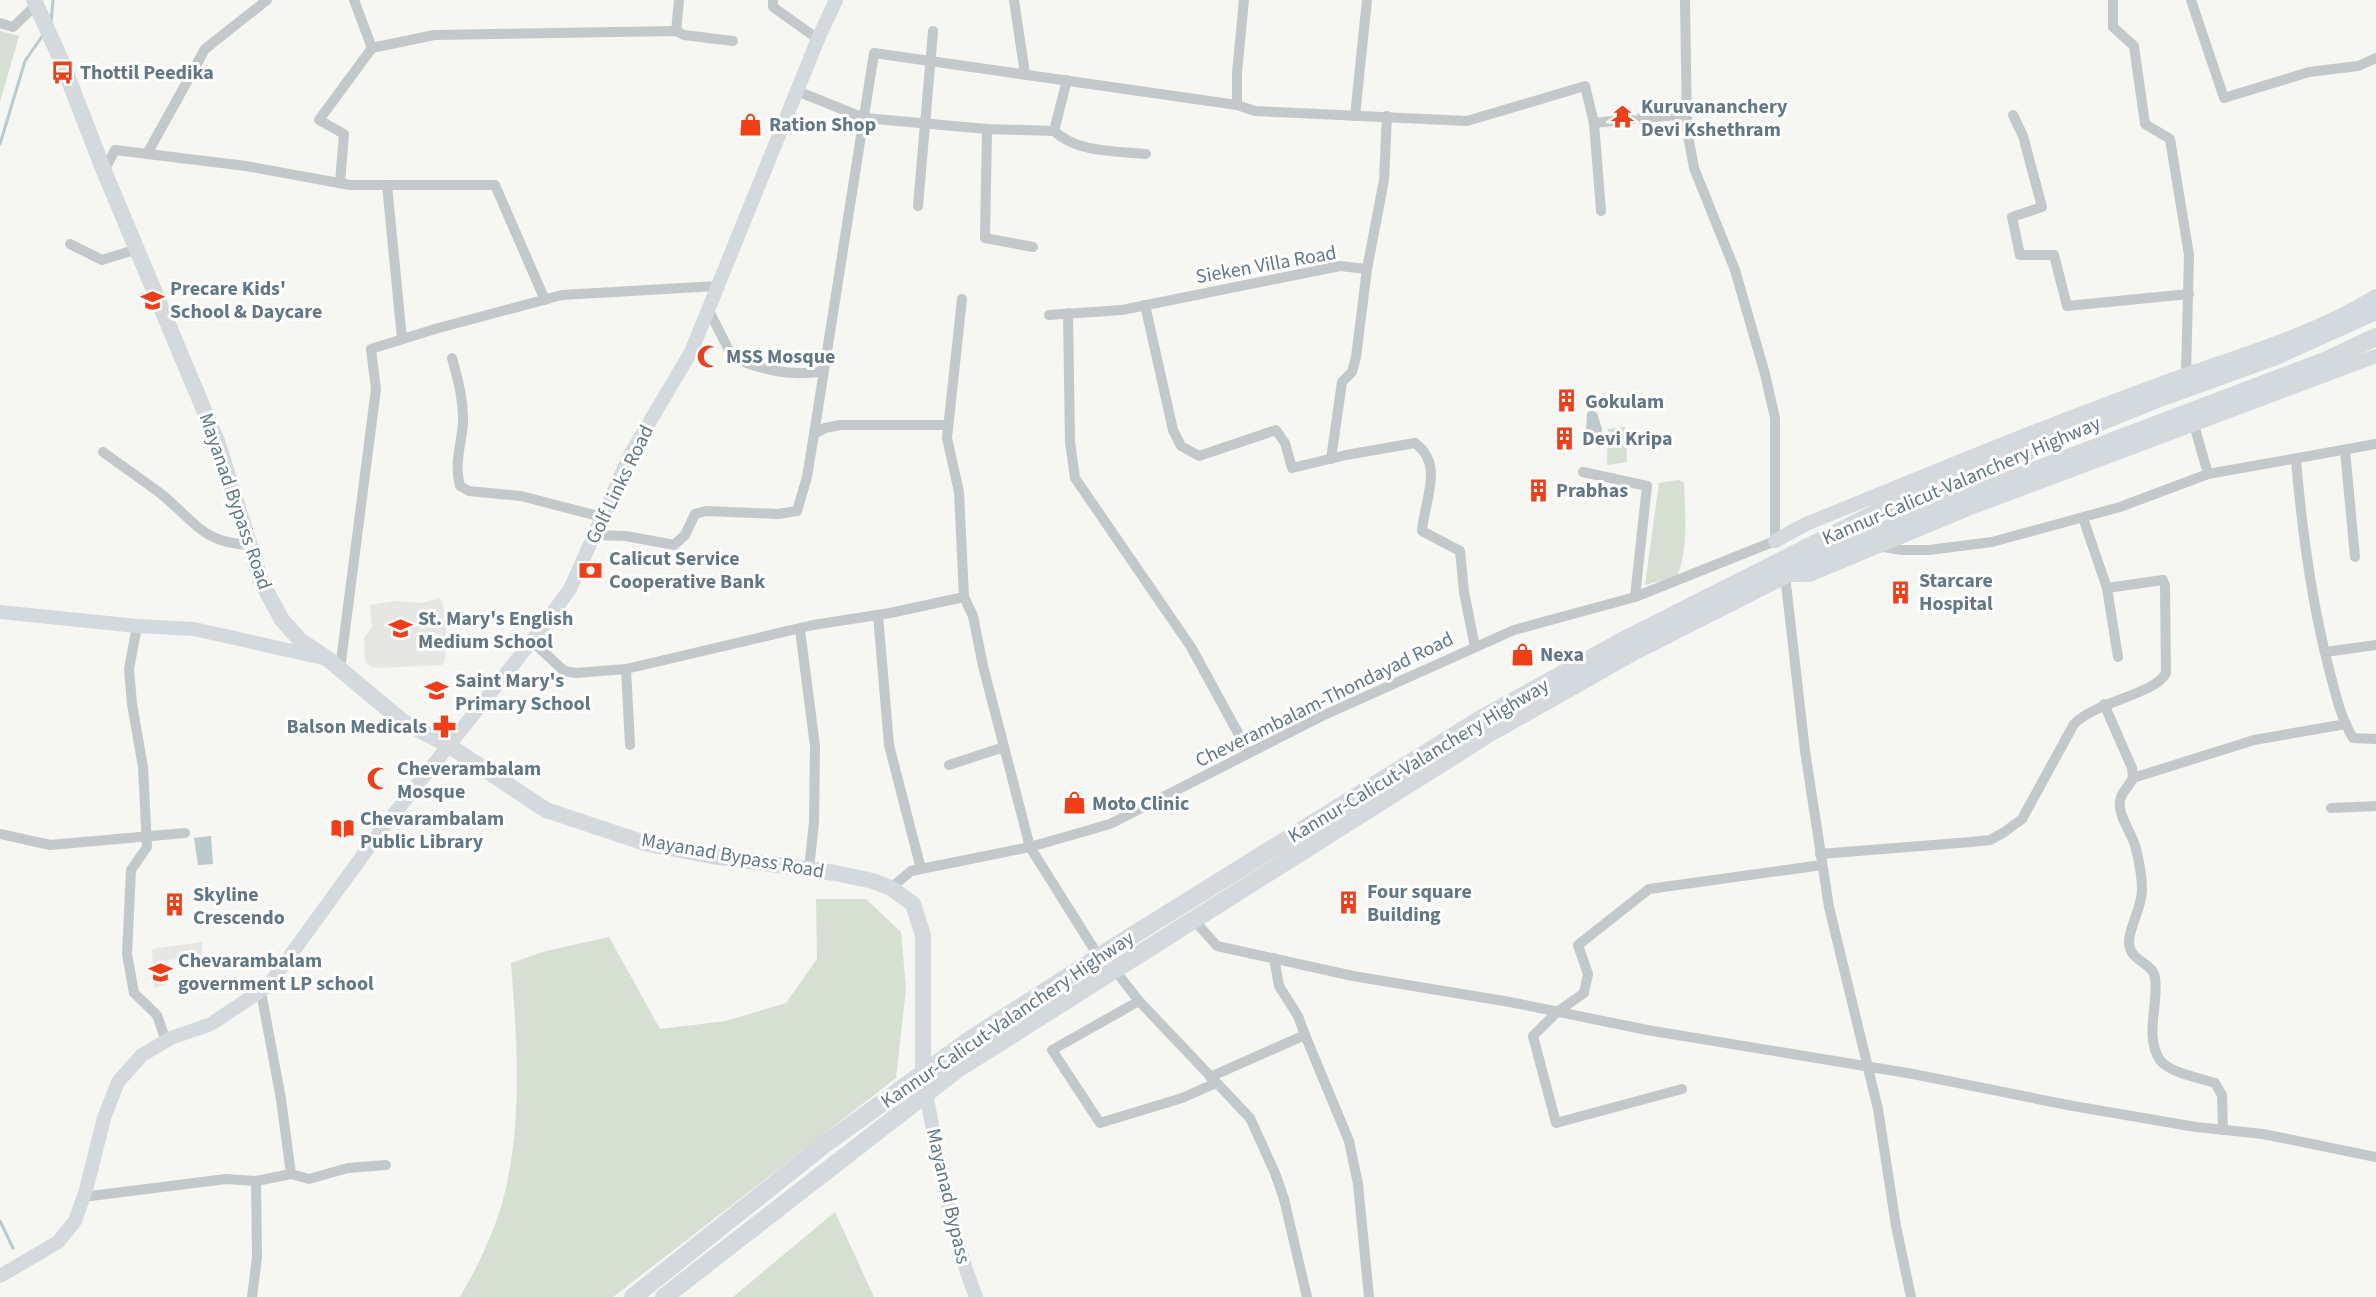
<svg xmlns="http://www.w3.org/2000/svg" width="2376" height="1297" viewBox="0 0 2376 1297" font-family="'Source Sans 3',sans-serif">
  <rect width="100%" height="100%" fill="#f6f6f2"/>
  <g fill="#e6e7e5">
    <polygon points="439,598 443,602 446,631 445,659 442,665 381,668 371,667 365,662 364,638 372,627 370,605 396,601 422,603"/>
    <polygon points="202,942 202,956 168,960 166,985 154,988 152,949"/>
  </g>
  <g fill="#d7ded2">
    <polygon points="0,31 19,36 0,102"/>
    <polygon points="1625,427 1627,462 1607,465 1608,429"/>
    <path d="M1678,480L1684,482C1685,512 1689,548 1677,576L1645,585L1659,483Z"/>
    <path d="M816,899H866L901,932L906,988L896,1078L613,1297H460C478,1266 495,1231 504,1196C523,1121 517,1039 511,963L546,951L609,937L660,1029L726,1021L786,1003L817,959Z"/>
    <polygon points="835,1212 874,1297 733,1297"/>
  </g>
  <g fill="#bcc9cd">
    <polygon points="1591,410 1597,413 1602,429 1600,440 1590,442 1586,431 1587,413"/>
    <polygon points="211,836 213,864 198,865 194,838"/>
  </g>
  <g fill="none" stroke-linecap="round" stroke-linejoin="round">
    <g stroke="#bcc9cd" stroke-width="3">
      <polyline points="51,22 53,0"/>
      <polyline points="0,144 25,61 43,35"/>
      <polyline points="0,1221 13,1248"/>
    </g>
    <g stroke="#c3c8cb" stroke-width="10">
      <polyline points="354,0 372,48 434,35 676,31 684,35 733,41"/>
      <polyline points="773,0 773,7 818,39"/>
      <polyline points="1014,0 1025,74"/>
      <polyline points="1244,0 1237,73 1237,105 1255,111 1467,121 1585,86 1594,123 1686,114"/>
      <polyline points="2113,0 2113,27 2134,46 2145,124 2170,139 2189,255 2186,374"/>
      <polyline points="2191,0 2224,98 2309,72 2358,66 2376,58"/>
      <polyline points="0,23 13,27 36,5"/>
      <polyline points="676,31 679,0"/>
      <polyline points="797,91 864,118 987,129 1054,131 1067,80"/>
      <polyline points="2013,115 2023,136 2042,207 2012,217 2020,255 2054,255 2067,306 2189,294"/>
      <polyline points="1355,116 1367,0"/>
      <polyline points="1594,123 1601,211"/>
      <polyline points="987,129 985,238 1033,247"/>
      <path d="M1054,131C1078,153 1115,151 1146,154"/>
      <polyline points="147,154 205,49 267,0"/>
      <polyline points="104,171 115,150 246,166 350,185 495,185 545,300"/>
      <polyline points="340,183 344,134 319,120 372,48"/>
      <polyline points="387,185 402,339"/>
      <polyline points="918,206 933,31"/>
      <polyline points="70,244 102,260 137,249"/>
      <polyline points="1367,269 1384,180 1387,116"/>
      <polyline points="962,299 947,438 959,492 964,597 973,616 983,666 1030,847 1099,957"/>
      <path d="M1145,305L1173,430L1181,446L1199,456L1276,430L1285,443L1292,468L1346,455L1415,443C1445,465 1424,501 1422,531L1460,551L1464,592L1475,647"/>
      <path d="M708,309L733,358C764,370 790,377 824,371"/>
      <polyline points="1068,313 1070,442 1075,478 1191,647 1249,753"/>
      <polyline points="1049,315 1122,310 1340,266 1367,269 1356,357 1352,372 1342,382 1331,459"/>
      <path d="M452,358C458,380 464,401 463,424C461,445 454,464 460,486L469,491L521,496L602,517"/>
      <polyline points="2194,425 2208,474"/>
      <polyline points="814,434 874,53 1237,105"/>
      <polyline points="2345,450 2355,557"/>
      <path d="M103,452C122,466 141,479 160,493C194,520 201,543 250,545"/>
      <path d="M2296,460C2302,531 2311,600 2329,669C2335,692 2341,719 2353,738L2376,739"/>
      <polyline points="1583,472 1647,486 1635,597"/>
      <polyline points="2083,518 2107,588 2118,657"/>
      <polyline points="594,535 626,536 674,545 685,535 695,514 706,511 778,514 797,511 807,477 814,434 825,428 840,425 948,425"/>
      <polyline points="1878,546 1902,550 1929,550 1992,542 2120,507 2208,474 2376,444"/>
      <polyline points="1785,575 1805,751 1829,907 1878,1109 1896,1226 1911,1297"/>
      <polyline points="878,615 889,745 921,869"/>
      <polyline points="137,626 129,669 132,704 143,767 147,847 131,870 127,954 134,993 157,1015 166,1041"/>
      <polyline points="800,630 815,746 814,822 809,869"/>
      <polyline points="532,641 564,671 576,673 626,669 813,625 890,613 964,597"/>
      <polyline points="2325,652 2376,645"/>
      <polyline points="340,669 376,389 371,349 435,329 562,295 717,286"/>
      <polyline points="626,669 630,745"/>
      <path d="M2104,704L2132,768L2133,778C2130,785 2123,791 2121,797C2115,811 2131,832 2135,845C2139,860 2142,875 2142,890C2142,908 2128,929 2129,943C2130,962 2153,962 2155,978C2159,1004 2144,1036 2160,1060C2170,1073 2199,1078 2215,1083L2222,1095L2223,1130"/>
      <polyline points="949,765 1004,747"/>
      <polyline points="2133,778 2254,740 2346,724"/>
      <polyline points="2331,808 2376,806"/>
      <polyline points="0,834 50,845 185,833"/>
      <path d="M1820,854L1971,842L1990,840L2003,833L2022,819L2074,724C2099,700 2154,695 2166,673L2165,586L2163,580L2107,588"/>
      <polyline points="891,888 911,871 1030,847 1110,824 1322,716 1514,630 1635,597 1775,541 1775,418 1765,374 1735,270 1694,168 1687,130 1685,0"/>
      <polyline points="1193,919 1217,946 1353,976 1510,1002 1647,1030 1913,1074 2073,1106 2196,1127 2263,1134 2376,1157"/>
      <polyline points="1274,958 1279,986 1298,1016 1305,1035"/>
      <polyline points="1114,969 1139,1001 1250,1118 1275,1173 1284,1199 1307,1297"/>
      <polyline points="261,992 281,1099 291,1174"/>
      <polyline points="1139,1001 1052,1050 1100,1123 1182,1098 1216,1083"/>
      <polyline points="1210,1077 1305,1035 1349,1141 1358,1184 1369,1297"/>
      <polyline points="1682,1089 1556,1123 1533,1036 1557,1012 1584,993 1588,974 1578,945 1649,889 1822,865"/>
      <polyline points="83,1197 226,1179 256,1181 291,1174 309,1179 348,1168 386,1165"/>
      <polyline points="252,1297 257,1257 256,1181"/>
    </g>
    <g stroke="#d3d9dd" stroke-width="14">
      <path d="M1775,541L1806,524C1920,478 2033,430 2149,388C2225,359 2306,339 2376,296"/>
      <polyline points="1789,575 1809,575 1968,509 2376,356"/>
      <polyline points="0,612 137,626 194,629 323,658"/>
      <path d="M926,1093C939,1162 950,1231 976,1297"/>
      <polyline points="0,1276 58,1242 75,1221 86,1190 104,1118 118,1082 142,1055 171,1038 211,1024 268,986 382,829 532,641 570,589 630,455 691,352 818,39 836,0"/>
    </g>
    <polyline stroke="#d3d9dd" stroke-width="16" points="34,0 61,60 104,171 217,441 261,581 282,620 301,641 328,659 402,721 448,745 546,810 648,844 712,856 835,873 873,881 891,888 913,904 923,935 923,1073"/>
    <g stroke="#d3d9dd" stroke-width="18">
      <polyline points="633,1297 825,1144 971,1039 1122,942 1481,719 1628,638 1886,508 2160,398 2276,356 2376,311"/>
      <polyline points="664,1297 959,1068 1488,734 1633,652 1785,575 1928,511 2325,361 2376,337"/>
    </g>
  </g>
  <defs>
    <symbol id="bus-bare" viewBox="-9 -9 18 18"><path d="M-5-6H5V4H4V6H2V4H-2V6H-4V4H-5ZM-3.5-4V0h7V-4ZM-3.5 1.2v1.5H-2V1.2ZM2 1.2v1.5H3.5V1.2Z" fill="#f13e16" stroke="#fff" stroke-width="2.5" paint-order="stroke"/></symbol>
    <symbol id="temple-bare" viewBox="-9 -9 18 18"><path d="M0-6L5-2H3V0L6.5 2.5H4V6H1.5V3h-3V6H-4V2.5H-6.5L-3 0V-2H-5Z" fill="#f13e16" stroke="#fff" stroke-width="2.5" paint-order="stroke"/></symbol>
    <symbol id="shop-bare" viewBox="-9 -9 18 18"><path d="M-5-2.5h2.3a2.7 3.5 0 0 1 5.4 0H5L5.5 6h-11ZM-1.5-2.5h3a1.5 2.3 0 0 0-3 0Z" fill="#f13e16" stroke="#fff" stroke-width="2.5" paint-order="stroke"/></symbol>
    <symbol id="school-bare" viewBox="-9 -9 18 18"><path d="M0-5L7-2L0 1L-7-2ZM-4 1L0 2.5L4 1V4Q0 6-4 4Z" fill="#f13e16" stroke="#fff" stroke-width="2.5" paint-order="stroke"/></symbol>
    <symbol id="mosque-bare" viewBox="-9 -9 18 18"><path d="M3.5-4.9A6 6 0 1 0 3.5 4.9A5 5 0 1 1 3.5-4.9Z" fill="#f13e16" stroke="#fff" stroke-width="2.5" paint-order="stroke"/></symbol>
    <symbol id="building-bare" viewBox="-9 -9 18 18"><path d="M-4-6H4V6H1V3H-1V6H-4ZM-2.5-4.3h1.7v1.8h-1.7ZM.8-4.3h1.7v1.8H.8ZM-2.5-1h1.7V.8h-1.7ZM.8-1h1.7V.8H.8Z" fill="#f13e16" stroke="#fff" stroke-width="2.5" paint-order="stroke"/></symbol>
    <symbol id="bank-bare" viewBox="-9 -9 18 18"><path d="M-6-4H6V4H-6ZM0-2.3a2.3 2.3 0 1 0 0 4.6a2.3 2.3 0 1 0 0-4.6Z" fill="#f13e16" stroke="#fff" stroke-width="2.5" paint-order="stroke"/></symbol>
    <symbol id="pharmacy-bare" viewBox="-9 -9 18 18"><path d="M-2-6h4v4h4v4h-4v4h-4v-4h-4v-4h4Z" fill="#f13e16" stroke="#fff" stroke-width="2.5" paint-order="stroke"/></symbol>
    <symbol id="library-bare" viewBox="-9 -9 18 18"><path d="M-6-4Q-3-5.5-.7-3.5V5Q-3 3-6 4ZM6-4Q3-5.5 .7-3.5V5Q3 3 6 4Z" fill="#f13e16" stroke="#fff" stroke-width="2.5" paint-order="stroke"/></symbol>
  </defs>
  <g fill-rule="evenodd">
    <use href="#bus-bare" x="46" y="56" width="33" height="33"/>
    <use href="#temple-bare" x="1606" y="100" width="33" height="33"/>
    <use href="#shop-bare" x="734" y="108" width="33" height="33"/>
    <use href="#school-bare" x="136" y="284" width="33" height="33"/>
    <use href="#mosque-bare" x="692" y="340" width="33" height="33"/>
    <use href="#building-bare" x="1550" y="384" width="33" height="33"/>
    <use href="#building-bare" x="1548" y="422" width="33" height="33"/>
    <use href="#building-bare" x="1522" y="474" width="33" height="33"/>
    <use href="#bank-bare" x="574" y="554" width="33" height="33"/>
    <use href="#building-bare" x="1884" y="576" width="33" height="33"/>
    <use href="#school-bare" x="384" y="612" width="33" height="33"/>
    <use href="#shop-bare" x="1506" y="638" width="33" height="33"/>
    <use href="#school-bare" x="420" y="674" width="33" height="33"/>
    <use href="#pharmacy-bare" x="428" y="710" width="33" height="33"/>
    <use href="#mosque-bare" x="362" y="762" width="33" height="33"/>
    <use href="#shop-bare" x="1058" y="786" width="33" height="33"/>
    <use href="#library-bare" x="326" y="812" width="33" height="33"/>
    <use href="#building-bare" x="1332" y="886" width="33" height="33"/>
    <use href="#building-bare" x="158" y="888" width="33" height="33"/>
    <use href="#school-bare" x="144" y="956" width="33" height="33"/>
  </g>
  <g text-anchor="middle" stroke-width="6" stroke-linejoin="round" paint-order="stroke">
    <g font-size="20" font-weight="bold" fill="#627886" stroke="#fff" text-anchor="start">
      <text x="80" y="79">Thottil Peedika</text>
      <text x="1641" y="113">Kuruvananchery<tspan x="1641" dy="23">Devi Kshethram</tspan></text>
      <text x="769" y="131">Ration Shop</text>
      <text x="170" y="295">Precare Kids'<tspan x="170" dy="23">School &amp; Daycare</tspan></text>
      <text x="726" y="363">MSS Mosque</text>
      <text x="1585" y="408">Gokulam</text>
      <text x="1582" y="445">Devi Kripa</text>
      <text x="1556" y="497">Prabhas</text>
      <text x="609" y="565">Calicut Service<tspan x="609" dy="23">Cooperative Bank</tspan></text>
      <text x="1919" y="587">Starcare<tspan x="1919" dy="23">Hospital</tspan></text>
      <text x="418" y="625">St. Mary's English<tspan x="418" dy="23">Medium School</tspan></text>
      <text x="1540" y="661">Nexa</text>
      <text x="455" y="687">Saint Mary's<tspan x="455" dy="23">Primary School</tspan></text>
      <text x="427" y="733" text-anchor="end">Balson Medicals</text>
      <text x="397" y="775">Cheverambalam<tspan x="397" dy="23">Mosque</tspan></text>
      <text x="1092" y="810">Moto Clinic</text>
      <text x="360" y="825">Chevarambalam<tspan x="360" dy="23">Public Library</tspan></text>
      <text x="1367" y="898">Four square<tspan x="1367" dy="23">Building</tspan></text>
      <text x="193" y="901">Skyline<tspan x="193" dy="23">Crescendo</tspan></text>
      <text x="178" y="967">Chevarambalam<tspan x="178" dy="23">government LP school</tspan></text>
    </g>
    <g font-size="20" fill="#627886" stroke="#fff">
      <text transform="translate(1266 264) rotate(-10)" y="7">Sieken Villa Road</text>
      <text transform="translate(1961 480) rotate(-23)" y="7">Kannur-Calicut-Valanchery Highway</text>
      <text transform="translate(619 484) rotate(-64)" y="7">Golf Links Road</text>
      <text transform="translate(236 501) rotate(71)" y="7">Mayanad Bypass Road</text>
      <text transform="translate(1324 699) rotate(-26)" y="7">Cheverambalam-Thondayad Road</text>
      <text transform="translate(1418 760) rotate(-31)" y="7">Kannur-Calicut-Valanchery Highway</text>
      <text transform="translate(733 855) rotate(10)" y="7">Mayanad Bypass Road</text>
      <text transform="translate(1007 1019) rotate(-34)" y="7">Kannur-Calicut-Valanchery Highway</text>
      <text transform="translate(949 1196) rotate(77)" y="7">Mayanad Bypass</text>
    </g>
  </g>
</svg>
